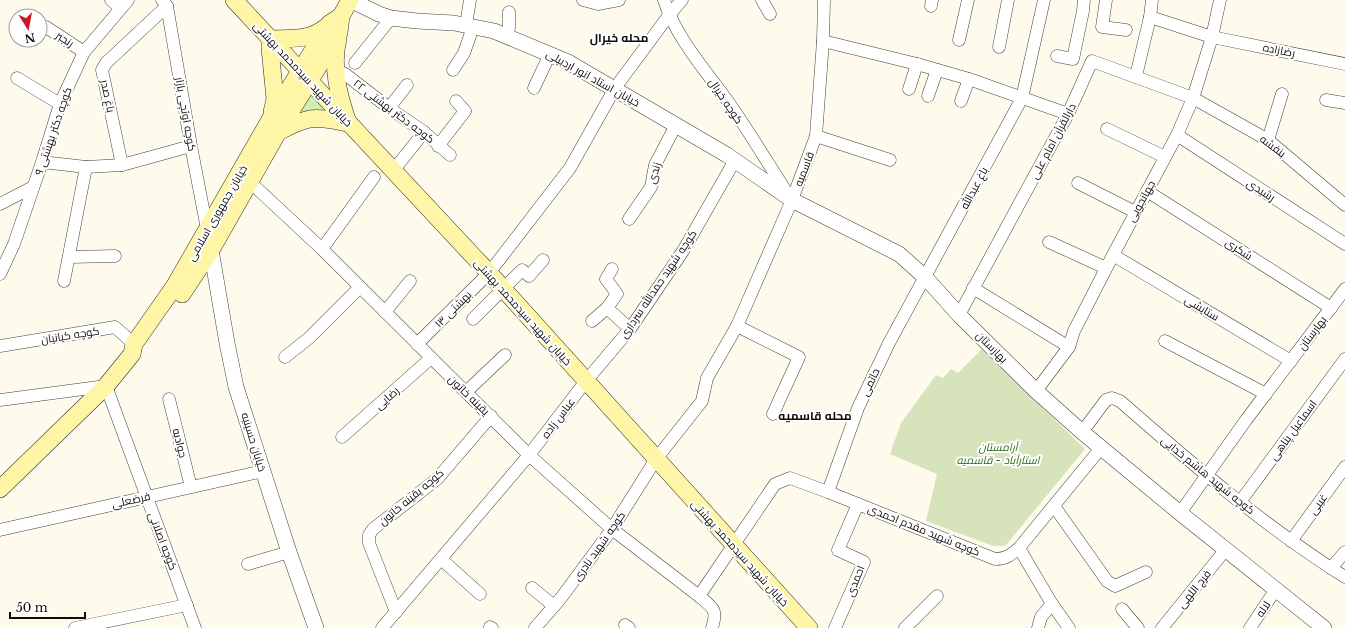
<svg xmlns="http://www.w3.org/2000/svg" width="1345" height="628" viewBox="0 0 1345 628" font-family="'Libre Baskerville',Cairo,serif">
  <rect width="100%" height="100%" fill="#fffbec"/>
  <polygon fill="#d1edb2" points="308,95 313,96 327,114 296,115"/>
  <polygon fill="#d6e3bb" points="982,349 1085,449 1006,545 1000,546 993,546 926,521 937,474 890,454 901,423 936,375 943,378 951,369 958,373"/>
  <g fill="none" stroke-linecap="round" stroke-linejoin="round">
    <defs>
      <g id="minor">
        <polyline points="111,0 120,8"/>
        <polyline points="162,0 167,6 191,146 207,229"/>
        <polyline points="583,0 598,4 619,0"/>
        <path d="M664,0C676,38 706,71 729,103C750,133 769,165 789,196"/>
        <polyline points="762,0 770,14"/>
        <polyline points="1106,0 1102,27 1126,30"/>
        <polyline points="931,6 932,0"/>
        <polyline points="1150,17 1212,37 1345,64"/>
        <polyline points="466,25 470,0"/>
        <polyline points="46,27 84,52"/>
        <polyline points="507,36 509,28 509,12"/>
        <polyline points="959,40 968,0"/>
        <polyline points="823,41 917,64 969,79 1068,114"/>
        <polyline points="999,47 1008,0"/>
        <polyline points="1057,56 1073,59 1083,11 1084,0"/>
        <polyline points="355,63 391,18"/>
        <polyline points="336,70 345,74 389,108 424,132 450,155"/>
        <polyline points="453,70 464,53 473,27"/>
        <polyline points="1136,76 1150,17 1152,0"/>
        <polyline points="17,78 60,104"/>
        <polyline points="534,88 550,54"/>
        <polyline points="909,89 917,64"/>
        <polyline points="928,96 937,70"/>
        <polyline points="1326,100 1345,103"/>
        <polyline points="961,101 969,79"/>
        <polyline points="389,108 407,85"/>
        <polyline points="1107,129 1165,157"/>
        <polyline points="1177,135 1345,244"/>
        <polyline points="816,136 890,160"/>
        <polyline points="1268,140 1282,94"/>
        <polyline points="438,146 465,111 456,101"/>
        <polyline points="42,162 86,167 122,165 191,146"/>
        <polyline points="122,165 102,70 106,63 167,6"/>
        <polyline points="393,171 424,132"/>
        <polyline points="250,182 322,249 529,455 612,529 699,596"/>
        <polyline points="1078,183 1135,212"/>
        <polyline points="1147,191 1331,308"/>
        <polyline points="0,204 33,187"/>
        <polyline points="629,219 651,187 655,165 676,125"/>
        <polyline points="1049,242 1106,268"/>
        <polyline points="322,249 374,177"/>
        <polyline points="1113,255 1291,361"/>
        <polyline points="69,257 115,256"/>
        <polyline points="0,274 14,244 42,162 60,104 84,52 128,0"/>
        <polyline points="64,281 86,167"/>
        <polyline points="973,288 1069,347"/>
        <polyline points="607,308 630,329"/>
        <polyline points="385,312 410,281"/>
        <polyline points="959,315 1068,114 1092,61 1193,98 1268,140 1345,205"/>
        <polyline points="473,319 522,270 529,276 543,260"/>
        <polyline points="592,321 607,308 617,294 606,279 612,269"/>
        <polyline points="737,326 799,357 773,414"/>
        <polyline points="1165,341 1266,394"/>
        <polyline points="417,344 489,273 570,168 615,88 669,15 682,0"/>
        <polyline points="0,346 115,327 134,344"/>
        <polyline points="285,357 309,338 360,287"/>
        <polyline points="1036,391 1069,347 1074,331 1113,255 1177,135 1193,98 1212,37 1220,0"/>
        <polyline points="466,392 505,355"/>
        <polyline points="169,399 191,487"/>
        <polyline points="0,400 106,386 195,628"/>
        <path d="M1082,432L1106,400L1112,398L1120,401C1192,464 1264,526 1345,577"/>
        <polyline points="342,437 431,358"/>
        <polyline points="828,492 858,408 889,343 1022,98 1044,0"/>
        <polyline points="1240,502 1345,359"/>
        <polyline points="1054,506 1107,581 1115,586 1146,572"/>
        <polyline points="1180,513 1246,420 1345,289"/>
        <polyline points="0,530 263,471"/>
        <polyline points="1291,541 1345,467"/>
        <polyline points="1019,548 1052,604 1041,617 1038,628"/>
        <polyline points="441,559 480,594"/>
        <polyline points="248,564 289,552"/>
        <polyline points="1331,568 1345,552"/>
        <polyline points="532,588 554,606"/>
        <polyline points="1052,604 1069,628"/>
        <polyline points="1122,609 1138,628"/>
        <polyline points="396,612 369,543 369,535 373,529 437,479 491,416"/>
        <polyline points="625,625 629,628"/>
        <polyline points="490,627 492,628"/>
        <polyline points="75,628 187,605"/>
        <polyline points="382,628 529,455 586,381 630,329 683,251 735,160"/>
        <polyline points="535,628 561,598 612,529 656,459 702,401 707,378 737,326 792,200 816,136 823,41 824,0"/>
        <path d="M712,628C718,609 713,608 699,596L775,484L790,478L828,492L995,559C1006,559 1011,555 1019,548L1101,448"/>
        <polyline points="835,628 864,562 838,550 858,504"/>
        <polyline points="905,628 937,596"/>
        <polyline points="1162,628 1226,549"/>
        <polyline points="1250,628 1276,589"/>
      </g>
      <g id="tertiary">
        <polyline points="350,0 379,14 391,18 417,21 454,23 494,31 568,62 727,155 792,200 899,254 926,278 959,315 1036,391 1082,432 1180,513 1324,628"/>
        <polyline points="211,250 227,343 236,387 289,552 316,628"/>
      </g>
      <g id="secondary">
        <polyline points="234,0 489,273 809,628"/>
        <path d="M272,112L275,99L270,48V39C291,38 309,41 326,27"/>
        <path d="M278,132C288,127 299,121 310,119C323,117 336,121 348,123C339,96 331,68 338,39"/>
        <polyline points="182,294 211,250 278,132 339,33 341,16 350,0"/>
        <polyline points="0,489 106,386 132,354 134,344 174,287 271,118 312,52 329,24 341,16"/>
      </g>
    </defs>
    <use href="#minor" stroke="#3f3f3f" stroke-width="13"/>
    <use href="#tertiary" stroke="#3f3f3f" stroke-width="16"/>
    <use href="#secondary" stroke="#2e2e2e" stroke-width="18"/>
    <use href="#minor" stroke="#fff" stroke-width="12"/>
    <use href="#tertiary" stroke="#fff" stroke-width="15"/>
    <use href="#secondary" stroke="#fff5a7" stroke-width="17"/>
  </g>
  <g text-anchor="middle" stroke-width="4" stroke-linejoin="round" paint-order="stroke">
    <g font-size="11" fill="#0c0c0c" stroke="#fff">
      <text transform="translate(65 39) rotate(34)" y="4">رنجبر</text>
      <text transform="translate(1279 50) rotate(11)" y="4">رضازاده</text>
      <text transform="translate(303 74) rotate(47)" y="4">خیابان شهید سیدمحمد بهشتی</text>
      <text transform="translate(593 78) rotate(29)" y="4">خیابان استاد انور اردبیلی</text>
      <text transform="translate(108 96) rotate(78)" y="4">باغ صدر</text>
      <text transform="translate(726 101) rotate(56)" y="4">کوچه خیرال</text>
      <text transform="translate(394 111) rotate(37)" y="4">کوچه دکتر بهشتی ۲۲</text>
      <text transform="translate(186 114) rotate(80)" y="4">کوچه اوتچی بازار</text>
      <text transform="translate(53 131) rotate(-71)" y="4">کوچه دکتر بهشتی ۹</text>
      <text transform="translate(1053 141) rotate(-62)" y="4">دارالقرآن امام علی</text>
      <text transform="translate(1273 146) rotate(37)" y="4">بنفشه</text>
      <text transform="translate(804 169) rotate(-69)" y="4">قاسمیه</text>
      <text transform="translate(654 173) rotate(-73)" y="4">زندی</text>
      <text transform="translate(974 188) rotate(-62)" y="4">باغ عبدالله</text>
      <text transform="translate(1261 190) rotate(33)" y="4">رشیدی</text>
      <text transform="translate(1141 201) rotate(-61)" y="4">جهانجویی</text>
      <text transform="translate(217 213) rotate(-60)" y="4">خیابان جمهوری اسلامی</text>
      <text transform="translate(1239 249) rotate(33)" y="4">شکری</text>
      <text transform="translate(658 284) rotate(-56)" y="4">کوچه شهید حمدالله سرداری</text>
      <text transform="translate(1202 308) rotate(31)" y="4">ستایشی</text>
      <text transform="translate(453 309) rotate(-45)" y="4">بهشتی ۱۳</text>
      <text transform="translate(523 312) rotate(48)" y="4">خیابان شهید سیدمحمد بهشتی</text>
      <text transform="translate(1312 333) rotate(-53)" y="4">بهارستان</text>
      <text transform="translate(70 335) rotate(-9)" y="4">کوچه کیانیان</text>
      <text transform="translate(992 347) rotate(45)" y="4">بهارستان</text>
      <text transform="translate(870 382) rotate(-64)" y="4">حاتمی</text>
      <text transform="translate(469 395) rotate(44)" y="4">یقینه خاتون</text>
      <text transform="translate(387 398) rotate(-42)" y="4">رضایی</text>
      <text transform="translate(558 418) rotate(-53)" y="4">عباس زاده</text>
      <text transform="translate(1293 430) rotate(-54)" y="4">اسماعیل پناهی</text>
      <text transform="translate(254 442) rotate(73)" y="4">خیابان حسینیه</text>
      <text transform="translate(180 443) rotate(76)" y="4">جوادیه</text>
      <text transform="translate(1208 475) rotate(39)" y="4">کوچه شهید هاشم خدایی</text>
      <text transform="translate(411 497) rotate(-40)" y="4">کوچه یقینه خاتون</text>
      <text transform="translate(131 500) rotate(-13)" y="4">فرضعلی</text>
      <text transform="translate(1318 504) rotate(-54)" y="4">غیبی</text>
      <text transform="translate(924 530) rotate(22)" y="4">کوچه شهید مقدم احمدی</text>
      <text transform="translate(163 541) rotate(69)" y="4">کوچه اصلانی</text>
      <text transform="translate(599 546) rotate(-55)" y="4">کوچه شهید نادری</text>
      <text transform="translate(740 553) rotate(48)" y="4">خیابان شهید سیدمحمد بهشتی</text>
      <text transform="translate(855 581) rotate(-68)" y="4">احمدی</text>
      <text transform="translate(1194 589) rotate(-51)" y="4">فرج اللهی</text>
      <text transform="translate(1263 609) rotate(-56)" y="4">لاله</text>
    </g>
    <g font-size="11" font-style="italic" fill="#296a17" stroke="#fff">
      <text x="998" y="451">آرامستان<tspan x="998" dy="13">استارآباد - قاسمیه</tspan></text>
    </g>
    <g font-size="12" font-weight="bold" fill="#0c0c0c" stroke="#fff">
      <text x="619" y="42">محله خیرال</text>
      <text x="815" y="420">محله قاسمیه</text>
    </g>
  </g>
  <g transform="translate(28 28) rotate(169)"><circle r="19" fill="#ffffff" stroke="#9e9e9e"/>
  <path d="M0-3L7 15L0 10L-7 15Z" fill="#c81822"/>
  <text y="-6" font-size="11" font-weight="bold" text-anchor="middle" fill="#0c0c0c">N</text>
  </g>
  <path d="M10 612v6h75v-6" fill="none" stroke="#0c0c0c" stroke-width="2"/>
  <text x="16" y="612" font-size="12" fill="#0c0c0c" stroke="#ffffff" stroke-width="3" paint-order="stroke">50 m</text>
</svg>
